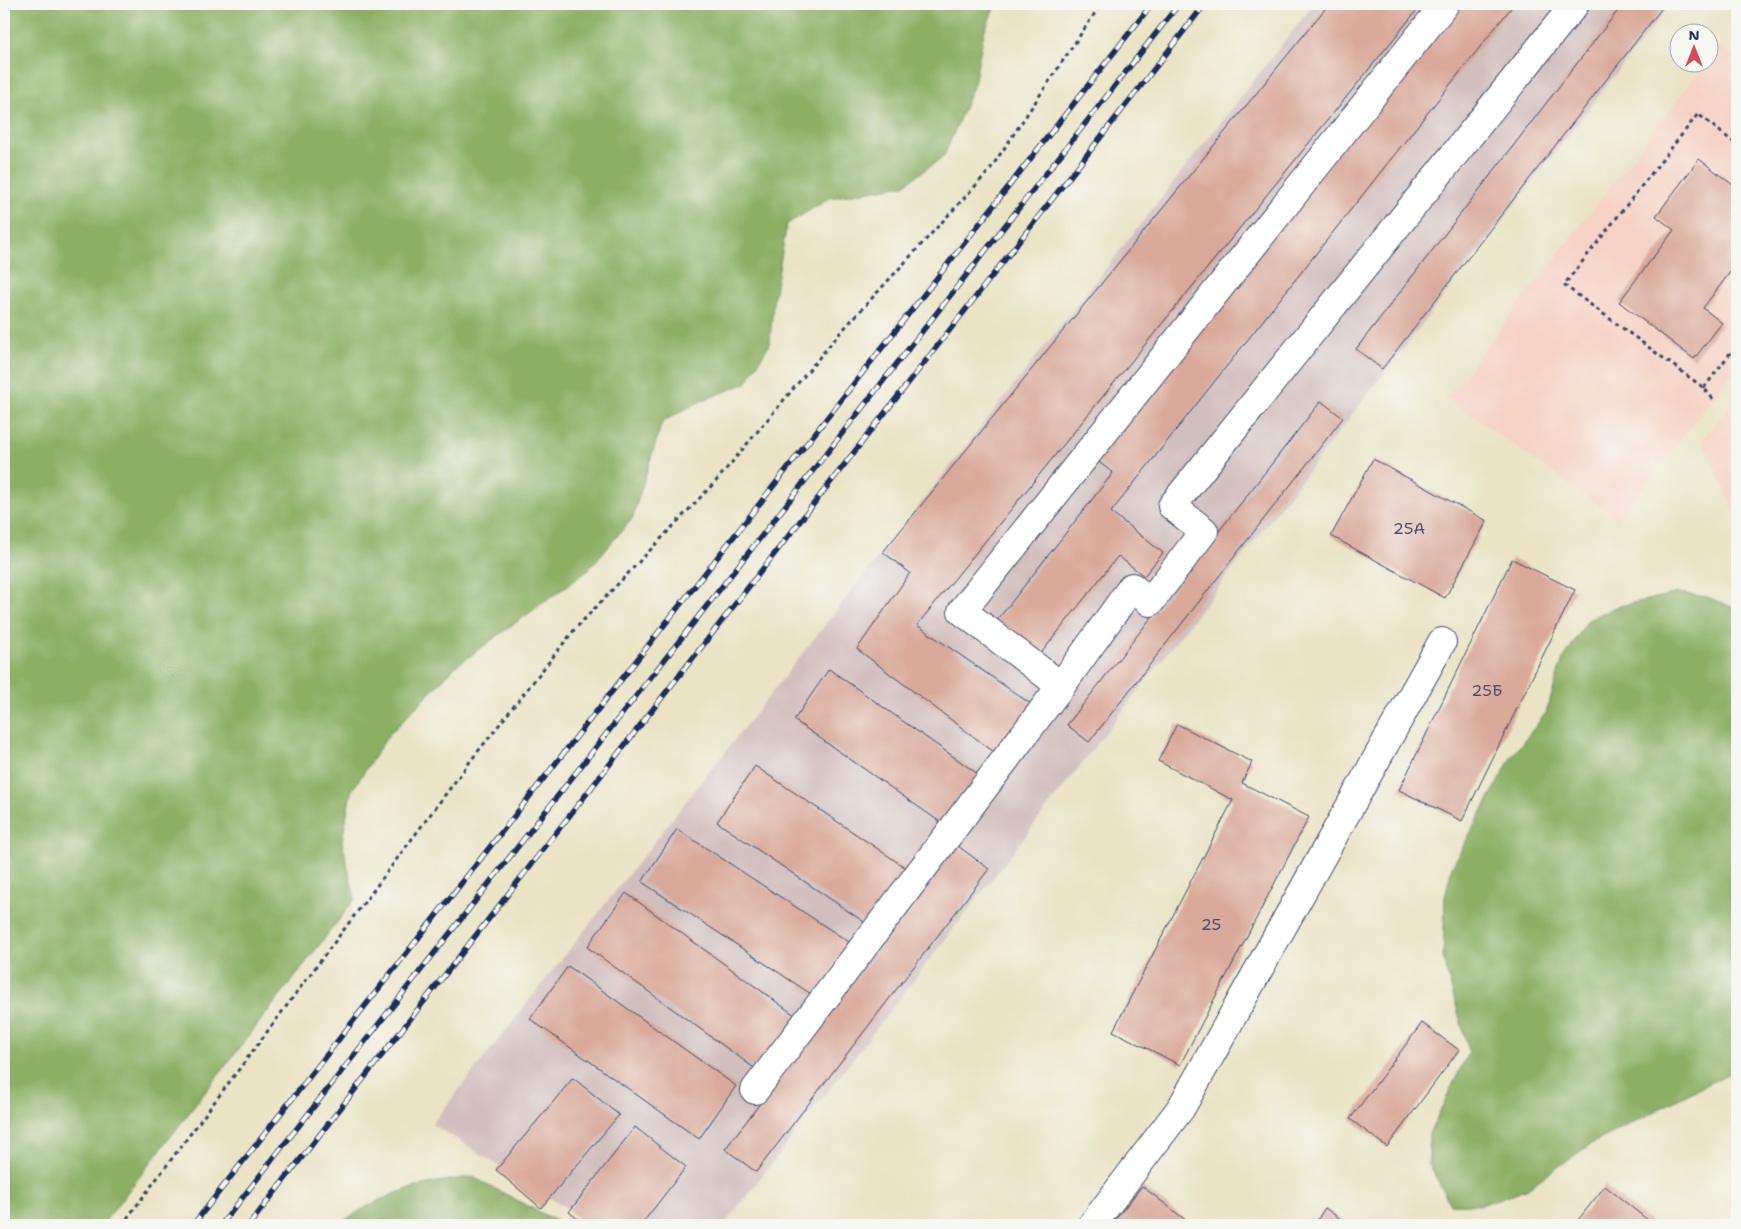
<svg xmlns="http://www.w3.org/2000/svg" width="1741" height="1229" viewBox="0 0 1741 1229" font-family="'Shantell Sans',sans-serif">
  <rect width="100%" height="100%" fill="#f6f6f2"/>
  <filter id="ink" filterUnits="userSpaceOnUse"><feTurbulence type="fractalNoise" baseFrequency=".02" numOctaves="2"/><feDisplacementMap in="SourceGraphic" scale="10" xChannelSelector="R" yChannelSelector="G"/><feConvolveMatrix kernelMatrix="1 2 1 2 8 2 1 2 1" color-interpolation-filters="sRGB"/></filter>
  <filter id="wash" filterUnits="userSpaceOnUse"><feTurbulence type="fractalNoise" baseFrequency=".0096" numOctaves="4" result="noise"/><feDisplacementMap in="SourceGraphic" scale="20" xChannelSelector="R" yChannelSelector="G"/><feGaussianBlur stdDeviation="1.12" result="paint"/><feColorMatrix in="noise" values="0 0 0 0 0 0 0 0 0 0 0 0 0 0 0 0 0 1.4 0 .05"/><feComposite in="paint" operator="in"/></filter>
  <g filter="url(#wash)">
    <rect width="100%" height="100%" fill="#eae3c4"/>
    <g fill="#f6d2c4">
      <polygon points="1719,46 1737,59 1737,367 1618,519 1447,398"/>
      <polygon points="1737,397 1737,517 1702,440"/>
    </g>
    <polygon fill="#d1bfbe" points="1314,4 1670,4 724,1225 594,1225 432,1124"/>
    <g fill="#8baf63" stroke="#536f60">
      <polygon points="4,4 996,4 984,32 974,84 944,156 904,185 830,198 787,224 773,303 770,343 746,383 697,403 662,422 632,519 586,572 456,666 387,737 351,792 342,841 355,899 102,1225 4,1225"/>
      <polygon points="1678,593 1707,597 1737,609 1737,1069 1591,1144 1526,1189 1481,1205 1450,1204 1429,1164 1429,1134 1469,1051 1443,959 1445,897 1452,867 1512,756 1546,713 1562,661 1588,620 1615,607"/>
      <path d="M473,1177L564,1225H338C383,1193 418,1183 473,1177Z"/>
    </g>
    <g id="blocks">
      <g fill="#d9a999">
        <polygon points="1329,4 1422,4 917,625 1038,709 1002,758 857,649 910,573 883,552"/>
        <polygon points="1455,4 1514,4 1111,512 1163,553 1144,576 1118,556 1038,657 995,623 1113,473 1095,459"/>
        <polygon points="1623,4 1665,4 1382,369 1356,349"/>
        <polygon points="1699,159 1737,188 1737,269 1734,267 1703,308 1722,323 1694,359 1619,302 1674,230 1656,216"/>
        <polygon points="1321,401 1343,418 1089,742 1067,725"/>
        <polygon points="1373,459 1487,521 1445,598 1331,536"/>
        <polygon points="1512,559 1575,590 1462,821 1399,790"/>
        <polygon points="829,669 978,774 943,824 794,720"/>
        <polygon points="1177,724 1252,762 1242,783 1309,817 1180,1065 1113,1031 1233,800 1158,761"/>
        <polygon points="755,766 909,870 870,926 717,822"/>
        <polygon points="677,829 849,942 814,996 642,882"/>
        <polygon points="958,846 989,869 756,1172 725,1149"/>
        <polygon points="626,893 796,1016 757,1070 587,947"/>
        <polygon points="568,966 736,1086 699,1139 530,1019"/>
        <polygon points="1422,1023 1459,1050 1387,1147 1350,1119"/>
        <polygon points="573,1078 619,1115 541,1208 496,1170"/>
        <polygon points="635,1127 686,1167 641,1225 586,1225 569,1212"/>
        <polygon points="1142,1186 1192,1225 1111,1225"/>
        <polygon points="1605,1186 1654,1225 1574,1225"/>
        <polygon points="1325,1208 1349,1225 1314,1225"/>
      </g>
    </g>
  </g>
  <g filter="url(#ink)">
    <use href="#blocks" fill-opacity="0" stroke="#3a4a6d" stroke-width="1"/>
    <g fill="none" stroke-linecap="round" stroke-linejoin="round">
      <defs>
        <g id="minor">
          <polyline points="1061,686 962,611 1445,4"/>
          <polyline points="755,1090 1061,686 1132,587 1150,602 1204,531 1172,506 1575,4"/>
          <polyline points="1092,1225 1181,1108 1442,642"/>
        </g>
      </defs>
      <use href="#minor" stroke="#3a4a6d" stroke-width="30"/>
      <g stroke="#3a4a6d" stroke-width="3" stroke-dasharray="4 4" stroke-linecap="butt">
        <polyline points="1704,388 1737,344"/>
        <polyline points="1713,399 1704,388 1564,285 1698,114 1737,145"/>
        <polyline points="122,1225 472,759 575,629 717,480 839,334 989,171 1101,4"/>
      </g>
      <use href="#minor" stroke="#fff" stroke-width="28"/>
      <defs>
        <g id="rail">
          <polyline points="193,1225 1152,4"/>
          <polyline points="221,1225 1179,4"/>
          <polyline points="249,1225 1205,4"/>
        </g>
      </defs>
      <use href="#rail" stroke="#1b2f5e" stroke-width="5.5"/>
      <use href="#rail" stroke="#f6f6f2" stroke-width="4" stroke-dasharray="11" stroke-linecap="butt"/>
    </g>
  </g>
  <g text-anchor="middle" stroke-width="4" stroke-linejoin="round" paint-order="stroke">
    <g font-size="16" fill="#4a4e6d">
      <text x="1409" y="534">25А</text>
      <text x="1487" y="696">25Б</text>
      <text x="1211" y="930">25</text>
    </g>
  </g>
  <rect width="1741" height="1229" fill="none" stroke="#f6f6f2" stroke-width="20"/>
  <g transform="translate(1694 48)"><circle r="24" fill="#f6f6f2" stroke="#9ea6b7"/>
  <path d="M0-4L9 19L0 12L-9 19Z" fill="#d1495b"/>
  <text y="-8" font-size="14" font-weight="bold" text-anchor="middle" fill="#1b2f5e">N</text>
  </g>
</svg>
